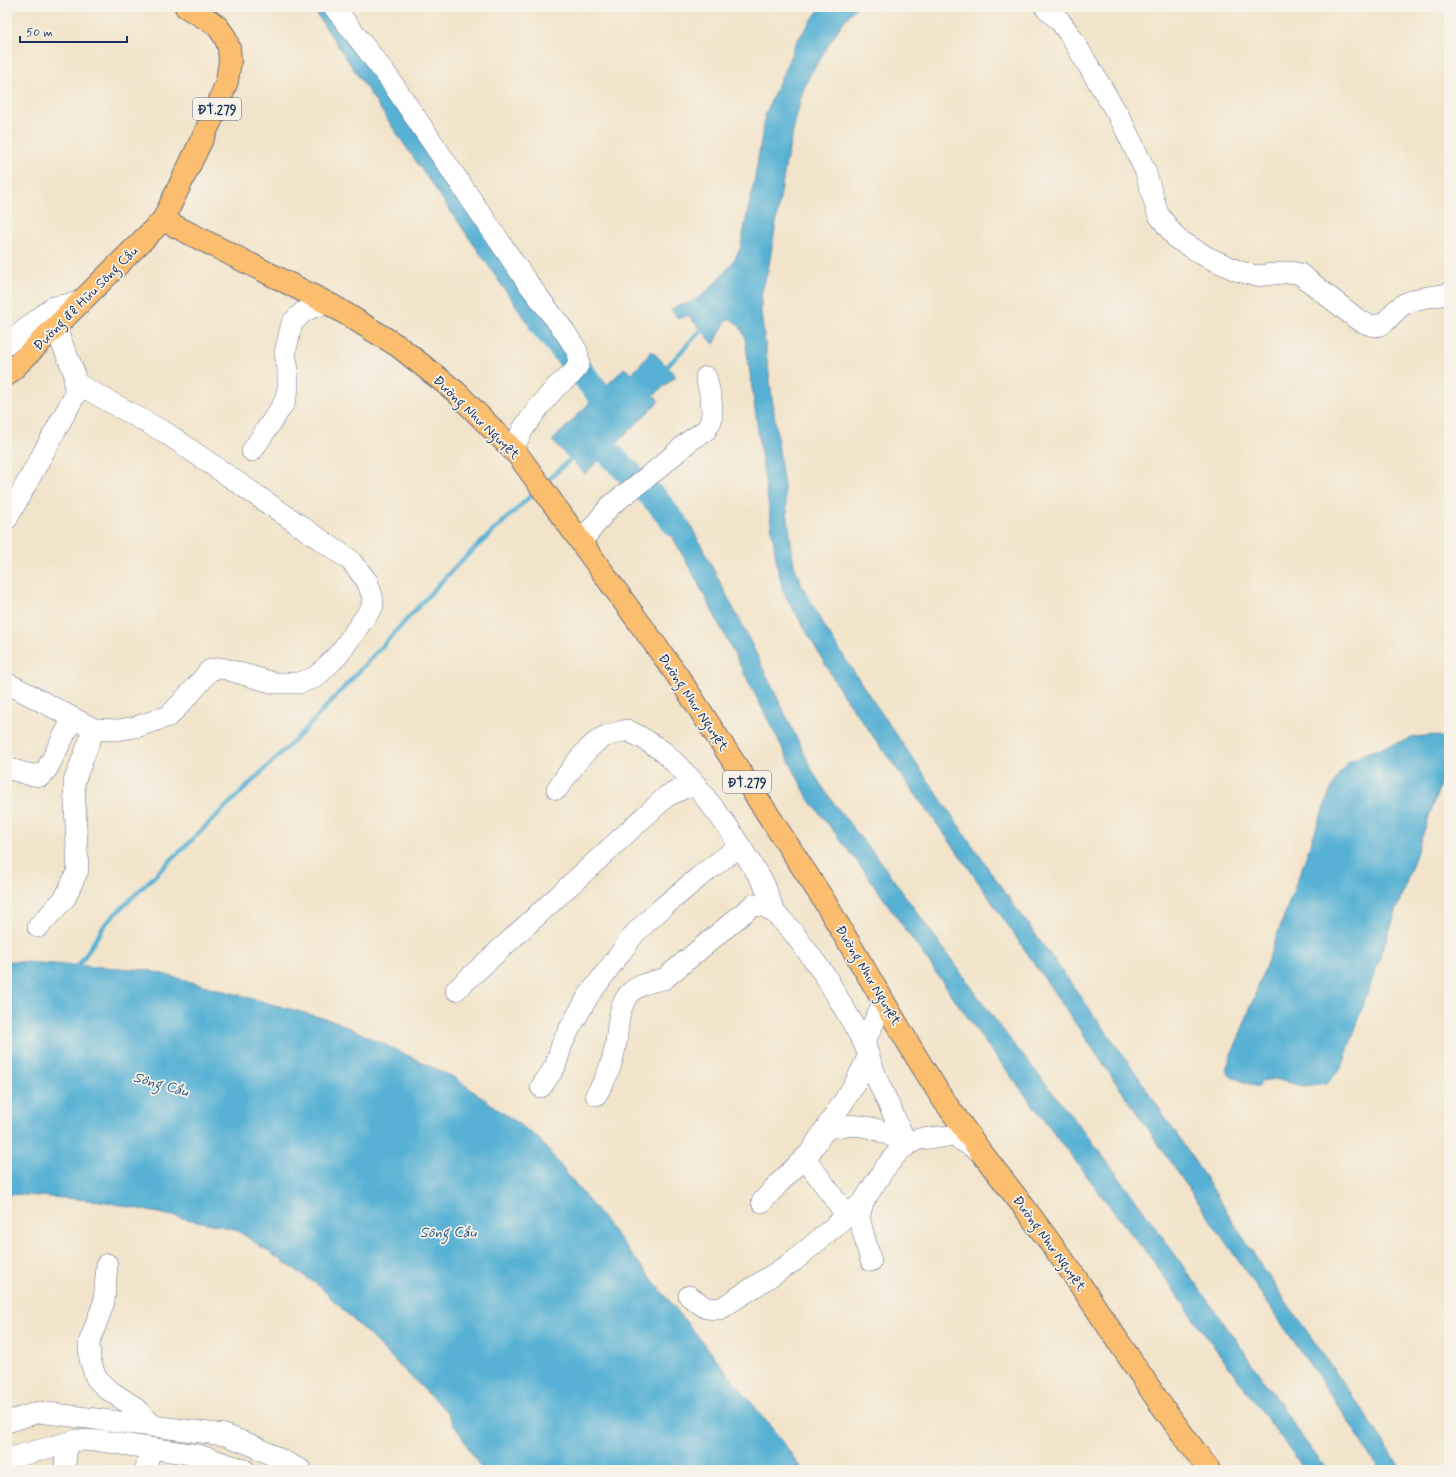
<svg xmlns="http://www.w3.org/2000/svg" width="1456" height="1477" viewBox="0 0 1456 1477" font-family="Mynerve,sans-serif">
  <rect width="100%" height="100%" fill="#f7f3e8"/>
  <filter id="ink" filterUnits="userSpaceOnUse"><feTurbulence type="fractalNoise" baseFrequency=".025" numOctaves="2"/><feDisplacementMap in="SourceGraphic" scale="8" xChannelSelector="R" yChannelSelector="G"/><feConvolveMatrix kernelMatrix="1 2 1 2 8 2 1 2 1" color-interpolation-filters="sRGB"/></filter>
  <filter id="wash" filterUnits="userSpaceOnUse"><feTurbulence type="fractalNoise" baseFrequency=".012" numOctaves="4" result="noise"/><feDisplacementMap in="SourceGraphic" scale="16" xChannelSelector="R" yChannelSelector="G"/><feGaussianBlur stdDeviation="0.9" result="paint"/><feColorMatrix in="noise" values="0 0 0 0 0 0 0 0 0 0 0 0 0 0 0 0 0 1.4 0 .05"/><feComposite in="paint" operator="in"/></filter>
  <g filter="url(#wash)">
    <rect width="100%" height="100%" fill="#f2e4ca"/>
    <g fill="#56b1d4" stroke="#387099">
      <polygon points="312,7 330,7 566,344 561,353 555,356 535,333 402,141"/>
      <path d="M821,7H856L840,26L809,77L802,93L786,162L769,265L761,295V313L794,565L801,584L824,626L867,692L1008,897L1129,1063L1205,1177L1258,1261L1382,1439L1401,1470H1380L1345,1416L961,857L843,695L783,591L777,566L745,338C742,329 739,324 731,319L726,321L714,344L688,315L684,317L678,318L671,310L677,306L689,303L700,297L718,280L731,265L740,249L756,172L765,115L797,41Z"/>
      <polygon points="652,351 676,376 654,395 659,401 585,474 552,441 624,368 632,374"/>
      <path d="M661,490L679,509L691,526L747,635L813,772C831,802 854,830 877,857L1001,1028L1090,1139L1139,1204L1243,1350L1302,1437L1327,1470H1305L1215,1348L1153,1261L1127,1229L985,1042L862,868L808,798L697,581L669,531L656,516L644,507Z"/>
      <polygon points="1434,735 1445,738 1449,743 1449,759 1342,1067 1327,1083 1303,1086 1274,1079 1262,1081 1257,1087 1230,1076 1226,1069 1248,1014 1329,794 1340,773 1348,762 1366,753 1415,737"/>
      <polygon points="7,961 148,970 337,1022 455,1078 538,1138 783,1442 802,1470 482,1470 445,1410 319,1286 235,1229 101,1201 13,1194 7,1195"/>
    </g>
    <g fill="none" stroke-linecap="round" stroke-linejoin="round">
      <g stroke="#56b1d4" stroke-width="4.5">
        <polyline points="663,371 705,326"/>
        <polyline points="546,482 574,456"/>
        <polyline points="75,971 106,923 301,734 455,567 536,491"/>
      </g>
      <g stroke="#56b1d4" stroke-width="26">
        <polyline points="541,323 617,416"/>
        <polyline points="594,438 658,502 676,525"/>
      </g>
    </g>
  </g>
  <g filter="url(#ink)">
    <g fill="none" stroke-linecap="round" stroke-linejoin="round">
      <defs>
        <g id="minor">
          <polyline points="334,7 388,77 527,282 565,332 577,351 579,363 577,367 572,374 556,387 539,407 523,429 513,449"/>
          <path d="M1045,7L1060,21L1070,35L1121,120L1145,170L1158,214L1177,239L1207,257L1238,271L1256,276L1291,272L1300,274L1357,319C1388,337 1384,315 1406,303C1419,297 1435,296 1449,294"/>
          <polyline points="7,344 53,307 81,302"/>
          <polyline points="252,451 284,403 288,389 288,370 285,353 292,323 303,312 316,306 328,304"/>
          <polyline points="7,519 75,395 74,372 55,327"/>
          <polyline points="581,542 610,506 660,467 688,442 706,430 711,421 712,412 711,398 706,377"/>
          <polyline points="7,683 94,729 117,730 136,727 169,716 196,687 210,670 222,668 274,683 299,683 316,677 339,654 373,606 372,595 367,581 350,560 166,433 74,382"/>
          <polyline points="7,768 27,774 41,776 47,769 73,718"/>
          <path d="M557,789C568,774 588,743 606,736C612,734 620,732 627,730L644,739L664,752L691,779L728,827L764,884L774,912"/>
          <polyline points="38,927 65,898 78,870 74,782 94,729"/>
          <polyline points="456,990 667,796 684,788 697,786"/>
          <polyline points="864,1043 884,1001"/>
          <polyline points="541,1087 555,1067 562,1044 570,1028 589,995 636,932 662,908 699,877 740,846"/>
          <path d="M596,1095C607,1079 613,1062 616,1043C618,1028 618,1011 626,998C633,986 652,981 664,979L753,905L764,906L774,912L793,932L826,977L864,1043L877,1079L907,1145"/>
          <path d="M825,1129C859,1121 879,1127 907,1145"/>
          <polyline points="805,1158 847,1216"/>
          <polyline points="762,1202 779,1183 809,1154 853,1087 865,1064 868,1055"/>
          <polyline points="871,1261 859,1218 863,1202 885,1168 899,1151 907,1145 918,1139 954,1136 981,1152"/>
          <polyline points="107,1264 104,1302 89,1343 90,1360 96,1378 107,1389 133,1406 154,1426"/>
          <polyline points="689,1296 706,1308 720,1309 794,1261 863,1202"/>
          <polyline points="7,1422 39,1412 225,1435 254,1446 301,1470"/>
          <polyline points="7,1459 77,1440 101,1441 198,1455 245,1470"/>
          <polyline points="65,1470 66,1443"/>
          <polyline points="146,1470 150,1448"/>
        </g>
        <g id="major">
          <polyline points="163,220 333,306 398,346 456,392 518,455 677,675 823,899 917,1058 942,1098 981,1152 1024,1207 1071,1271 1159,1402 1209,1470"/>
          <polyline points="7,375 163,220 217,108 227,81 230,61 229,48 225,37 218,27 210,21 186,7"/>
        </g>
      </defs>
      <use href="#minor" stroke="#666e84" stroke-width="22"/>
      <use href="#major" stroke="#666e84" stroke-width="24"/>
      <use href="#minor" stroke="#fff" stroke-width="21"/>
      <use href="#major" stroke="#fbbe6e" stroke-width="22"/>
    </g>
  </g>
  <g text-anchor="middle" stroke-width="3.5" stroke-linejoin="round" paint-order="stroke">
    <g fill="#f7f3e8" stroke="#5d6a87" stroke-width="1">
      <rect x="193" y="98" width="48" height="22" rx="3"/>
      <rect x="723" y="771" width="48" height="22" rx="3"/>
    </g>
    <g font-size="13" font-weight="bold" fill="#1b2f5e">
      <text x="217" y="114">ĐT.279</text>
      <text x="747" y="787">ĐT.279</text>
    </g>
    <g font-size="14" fill="#1b2f5e" stroke="#f7f3e8">
      <text transform="translate(85 298) rotate(-45)" y="5">Đường đê Hữu Sông Cầu</text>
      <text transform="translate(477 417) rotate(44)" y="5">Đường Như Nguyệt</text>
      <text transform="translate(694 702) rotate(56)" y="5">Đường Như Nguyệt</text>
      <text transform="translate(869 975) rotate(59)" y="5">Đường Như Nguyệt</text>
      <text transform="translate(1050 1243) rotate(54)" y="5">Đường Như Nguyệt</text>
    </g>
    <g font-size="15" font-style="italic" fill="#2d5681" stroke="#f7f3e8">
      <text transform="translate(161 1084) rotate(16)" y="5">Sông Cầu</text>
      <text x="448" y="1237">Sông Cầu</text>
    </g>
  </g>
  <rect width="1456" height="1477" fill="none" stroke="#f7f3e8" stroke-width="24"/>
  <path d="M20 36v6h107v-6" fill="none" stroke="#1b2f5e" stroke-width="2"/>
  <text x="26" y="36" font-size="12" fill="#1b2f5e" stroke="#f7f3e8" stroke-width="3" paint-order="stroke">50 m</text>
</svg>
